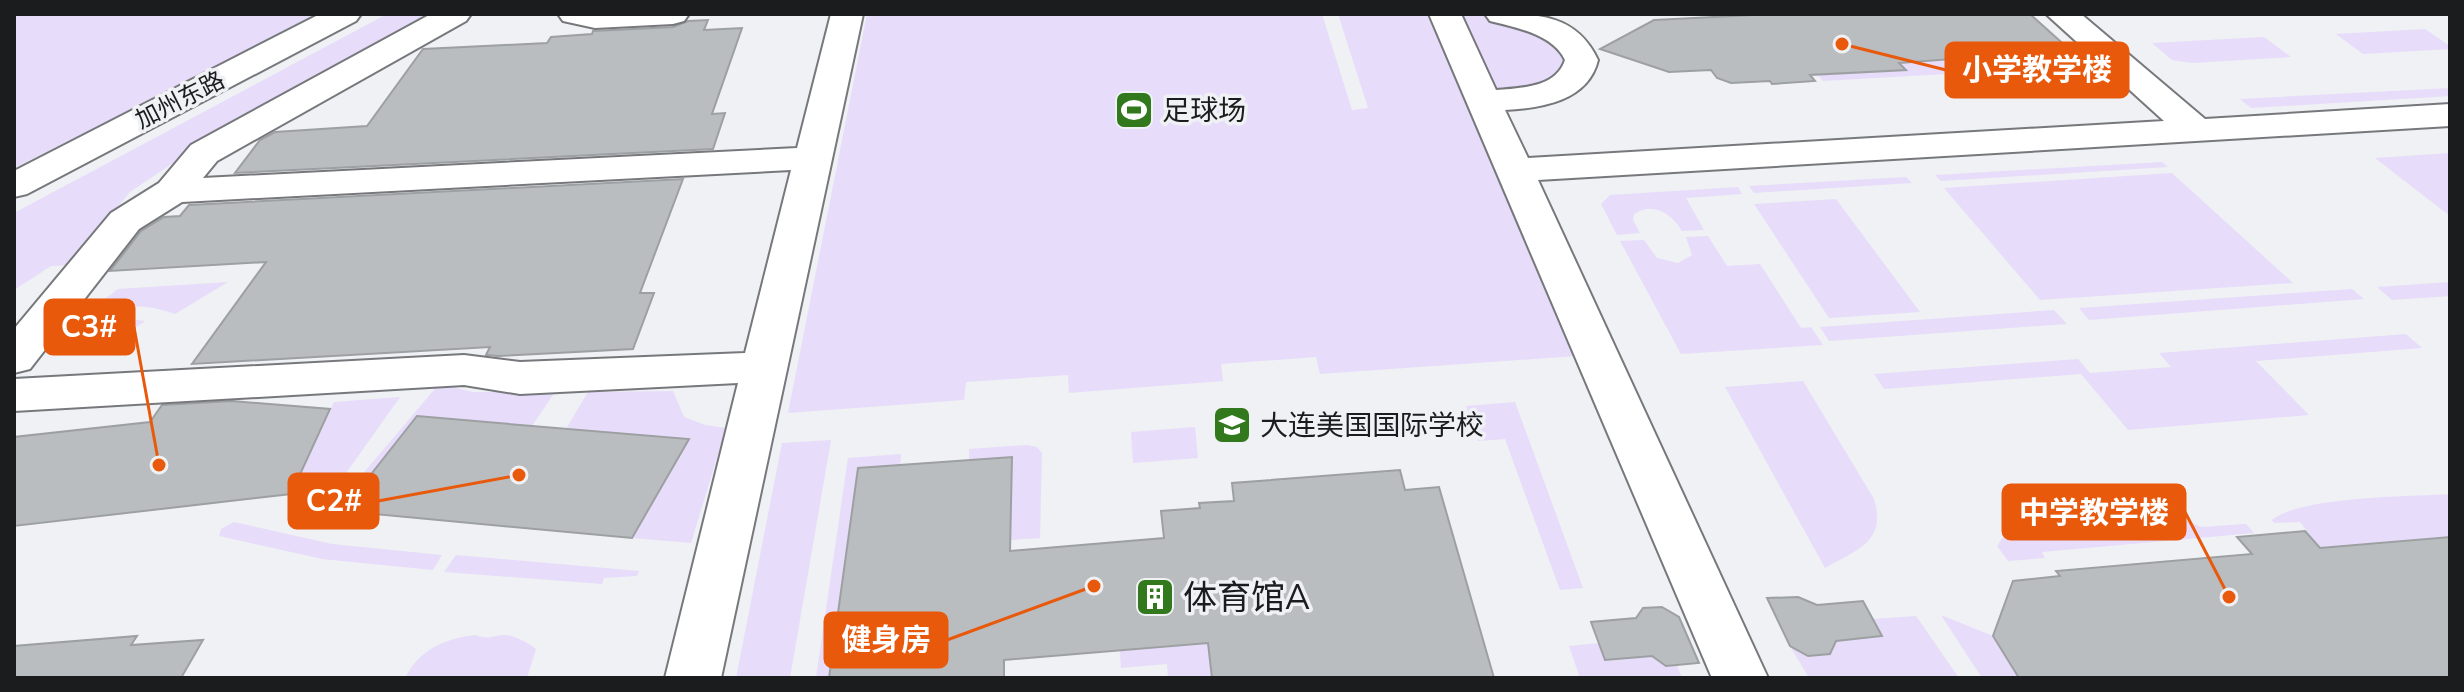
<svg xmlns="http://www.w3.org/2000/svg" width="2464" height="692" viewBox="0 0 2464 692" font-family="Mulish,'Noto Sans SC',sans-serif">
  <rect width="100%" height="100%" fill="#eff1f4"/>
  <g fill="#e7dcfa">
    <polygon points="14,14 320,14 14,168"/>
    <polygon points="387,14 442,14 209,139 130,192 69,265 51,266 14,290 14,213"/>
    <polygon points="867,14 1322,14 1352,110 1368,108 1338,14 1429,14 1577,356 1320,374 1316,357 1221,364 1223,381 1069,393 1068,375 966,382 964,400 788,413"/>
    <polygon points="1501,14 1545,25 1575,77 1484,101 1446,15"/>
    <polygon points="2425,29 2450,46 2450,49 2363,54 2336,34"/>
    <polygon points="2264,37 2291,57 2192,63 2172,60 2152,43"/>
    <polygon points="2070,50 2087,66 1823,81 1818,75 1905,70 1899,63"/>
    <polygon points="2450,88 2450,96 2251,108 2240,99"/>
    <polygon points="2450,153 2450,216 2375,158"/>
    <polygon points="2162,162 2168,167 1941,181 1935,175"/>
    <polygon points="2172,173 2293,283 2040,300 1944,188"/>
    <polygon points="1906,177 1912,183 1754,193 1749,186"/>
    <path d="M1738,187L1742,194L1686,198L1704,230L1682,231C1672,214 1653,201 1634,214L1633,220L1640,233L1617,235L1601,204L1610,195Z"/>
    <polygon points="1836,199 1920,312 1829,318 1754,204"/>
    <polygon points="1708,236 1727,266 1760,264 1801,328 1811,327 1823,345 1681,354 1620,241 1644,240 1657,258 1678,263 1692,255 1686,237"/>
    <path d="M228,282L175,314C138,301 116,305 83,325L74,323L118,289Z"/>
    <polygon points="2450,282 2450,296 2392,300 2377,287"/>
    <polygon points="2352,289 2364,299 2089,320 2079,308"/>
    <polygon points="2054,310 2067,324 1829,341 1820,327"/>
    <path d="M129,319L145,321C130,334 110,334 99,351L85,355L80,349C87,328 109,321 129,319Z"/>
    <polygon points="2406,334 2422,348 2256,361 2309,415 2128,430 2081,374 1884,389 1874,374 2078,359 2090,373 2171,367 2159,353"/>
    <path d="M1803,381L1874,499C1887,542 1857,550 1825,568L1725,387Z"/>
    <polygon points="439,384 473,392 555,392 532,426 417,416 342,511 332,510"/>
    <polygon points="673,391 684,417 705,425 726,428 691,543 632,538 688,439 566,429 588,392"/>
    <polygon points="400,397 334,490 291,494 334,402"/>
    <polygon points="1515,402 1583,588 1560,590 1505,439 1478,441 1466,406"/>
    <polygon points="1195,427 1198,458 1133,463 1131,432"/>
    <polygon points="831,440 790,678 736,678 782,443"/>
    <polygon points="1027,445 1037,447 1042,453 1040,538 1010,540 969,461 969,449"/>
    <polygon points="901,454 900,466 858,469 829,678 816,678 848,458"/>
    <path d="M2450,494V537L2320,548L2300,522L2274,523L2272,520C2302,496 2408,497 2450,494Z"/>
    <polygon points="2180,518 2201,527 2246,524 2254,533 2042,552 2045,558 2008,561 1997,546 2006,533"/>
    <polygon points="234,522 332,544 442,555 433,570 322,559 219,536 221,529"/>
    <polygon points="456,555 639,571 637,576 604,578 602,584 444,572"/>
    <polygon points="1941,615 1993,636 2019,678 1982,678"/>
    <polygon points="1916,616 1959,678 1809,678 1790,646 1808,656 1831,635 1857,632 1861,638 1881,636 1873,619"/>
    <path d="M475,635C490,640 490,636 503,635C515,635 527,642 536,649L527,678H405C420,649 444,639 475,635Z"/>
    <polygon points="1208,643 1212,678 1168,678 1167,664 1121,668 1120,651"/>
    <polygon points="1599,643 1605,660 1648,647 1677,665 1682,678 1580,678 1569,646"/>
  </g>
  <g fill="#babdbf" stroke="#9da0a2" stroke-width="2">
    <polygon points="1773,14 2030,14 2070,50 1899,63 1906,70 1810,75 1815,81 1772,84 1770,81 1731,83 1717,78 1711,70 1669,72 1600,49 1654,20"/>
    <polygon points="708,20 704,30 742,28 712,114 725,113 713,149 235,173 260,140 275,132 367,126 423,49 547,43 551,37 592,34 593,31 673,27 688,21"/>
    <polygon points="683,179 640,293 654,293 633,349 498,356 486,355 490,347 192,364 266,262 110,271 141,231 164,217 180,216 189,205"/>
    <polygon points="232,401 330,409 291,494 14,526 14,437 150,422 162,405"/>
    <polygon points="417,416 532,426 689,439 632,538 342,511"/>
    <polygon points="1012,457 1010,551 1164,538 1161,511 1200,508 1199,503 1234,501 1232,483 1400,470 1405,490 1439,487 1494,678 1212,678 1208,643 1004,660 1004,678 829,678 858,468"/>
    <polygon points="2305,531 2320,548 2450,537 2450,678 2019,678 1993,636 2013,581 2060,576 2056,571 2252,554 2237,537"/>
    <polygon points="1798,597 1817,605 1863,601 1882,636 1836,641 1830,654 1808,656 1790,646 1767,598"/>
    <polygon points="1662,607 1679,617 1699,663 1666,666 1652,656 1605,660 1591,622 1636,618 1643,608"/>
    <polygon points="137,636 131,645 203,640 181,678 14,678 14,646"/>
  </g>
  <g fill="none" stroke-linecap="round" stroke-linejoin="round">
    <defs>
      <g id="minor">
        <polygon points="320,14 361,14 356,21 27,194 14,197 14,171"/>
        <polygon points="431,14 471,14 466,21 217,161 203,178 797,148 831,14 863,14 721,678 665,678 738,383 520,394 464,385 14,411 14,379 464,355 520,362 745,353 791,170 182,202 139,229 30,369 14,373 14,329 111,213 159,183 191,145"/>
        <polygon points="558,14 689,14 684,21 673,24 595,28 563,21"/>
        <path d="M1429,14H1461L1496,90C1520,88 1556,88 1565,60C1553,34 1514,27 1490,21L1485,14C1532,14 1575,11 1598,60C1588,101 1542,108 1505,110L1528,158L2164,121L2046,14H2081L2205,119L2450,104V126L1538,180L1768,678H1712Z"/>
      </g>
    </defs>
    <use href="#minor" stroke="#76787b" stroke-width="4"/>
    <use href="#minor" fill="#fff" fill-rule="evenodd"/>
  </g>
  <defs>
    <symbol id="stadium-square" viewBox="-11 -11 22 22"><rect x="-9" y="-9" width="18" height="18" rx="4" fill="#31791c" stroke="#eff1f4"/><path d="M0-5a6.5 5 0 1 0 0 10a6.5 5 0 1 0 0-10ZM-3.5-1.8h7v3.6h-7Z" fill="#fff"/></symbol>
    <symbol id="school-square" viewBox="-11 -11 22 22"><rect x="-9" y="-9" width="18" height="18" rx="4" fill="#31791c" stroke="#eff1f4"/><path d="M0-5L7-2L0 1L-7-2ZM-4 1L0 2.5L4 1V4Q0 6-4 4Z" fill="#fff"/></symbol>
    <symbol id="building-square" viewBox="-11 -11 22 22"><rect x="-9" y="-9" width="18" height="18" rx="4" fill="#31791c" stroke="#eff1f4"/><path d="M-4-6H4V6H1V3H-1V6H-4ZM-2.5-4.3h1.7v1.8h-1.7ZM.8-4.3h1.7v1.8H.8ZM-2.5-1h1.7V.8h-1.7ZM.8-1h1.7V.8H.8Z" fill="#fff"/></symbol>
  </defs>
  <g fill-rule="evenodd">
    <use href="#stadium-square" x="1112" y="88" width="44" height="44"/>
    <use href="#school-square" x="1210" y="403" width="44" height="44"/>
    <use href="#building-square" x="1133" y="575" width="44" height="44"/>
  </g>
  <g text-anchor="middle" stroke-width="7" stroke-linejoin="round" paint-order="stroke">
    <g font-size="24" fill="#1b1c1d" stroke="#eff1f4">
      <text transform="translate(180 100) rotate(-27)" y="8">加州东路</text>
    </g>
    <g font-size="28" fill="#1b1c1d" stroke="#eff1f4" text-anchor="start">
      <text x="1162" y="120">足球场</text>
      <text x="1260" y="435">大连美国国际学校</text>
    </g>
    <g font-size="34" fill="#1b1c1d" stroke="#eff1f4" text-anchor="start">
      <text x="1183" y="609">体育馆A</text>
    </g>
  </g>
  <path fill="none" stroke="#e8590c" stroke-width="3" d="M1842 44L1946 70M159 465L134 327M519 475L378 501M2229 597L2185 512M1094 586L947 640"/>
  <g fill="#e8590c" stroke="#eff1f4" stroke-width="3">
    <circle cx="1842" cy="44" r="8"/>
    <circle cx="159" cy="465" r="8"/>
    <circle cx="519" cy="475" r="8"/>
    <circle cx="2229" cy="597" r="8"/>
    <circle cx="1094" cy="586" r="8"/>
  </g>
  <g fill="#e8590c" stroke="#e8590c" stroke-width="3">
    <rect x="1946" y="43" width="182" height="54" rx="8"/>
    <rect x="45" y="300" width="89" height="54" rx="8"/>
    <rect x="289" y="474" width="89" height="54" rx="8"/>
    <rect x="2003" y="485" width="182" height="54" rx="8"/>
    <rect x="825" y="613" width="122" height="54" rx="8"/>
  </g>
  <g font-size="30" text-anchor="middle" font-weight="bold" fill="#fff">
    <text x="2037" y="80">小学教学楼</text>
    <text x="89" y="337">C3#</text>
    <text x="334" y="511">C2#</text>
    <text x="2094" y="523">中学教学楼</text>
    <text x="886" y="650">健身房</text>
  </g>
  <rect width="2464" height="692" fill="none" stroke="#1b1c1d" stroke-width="32"/>
</svg>
